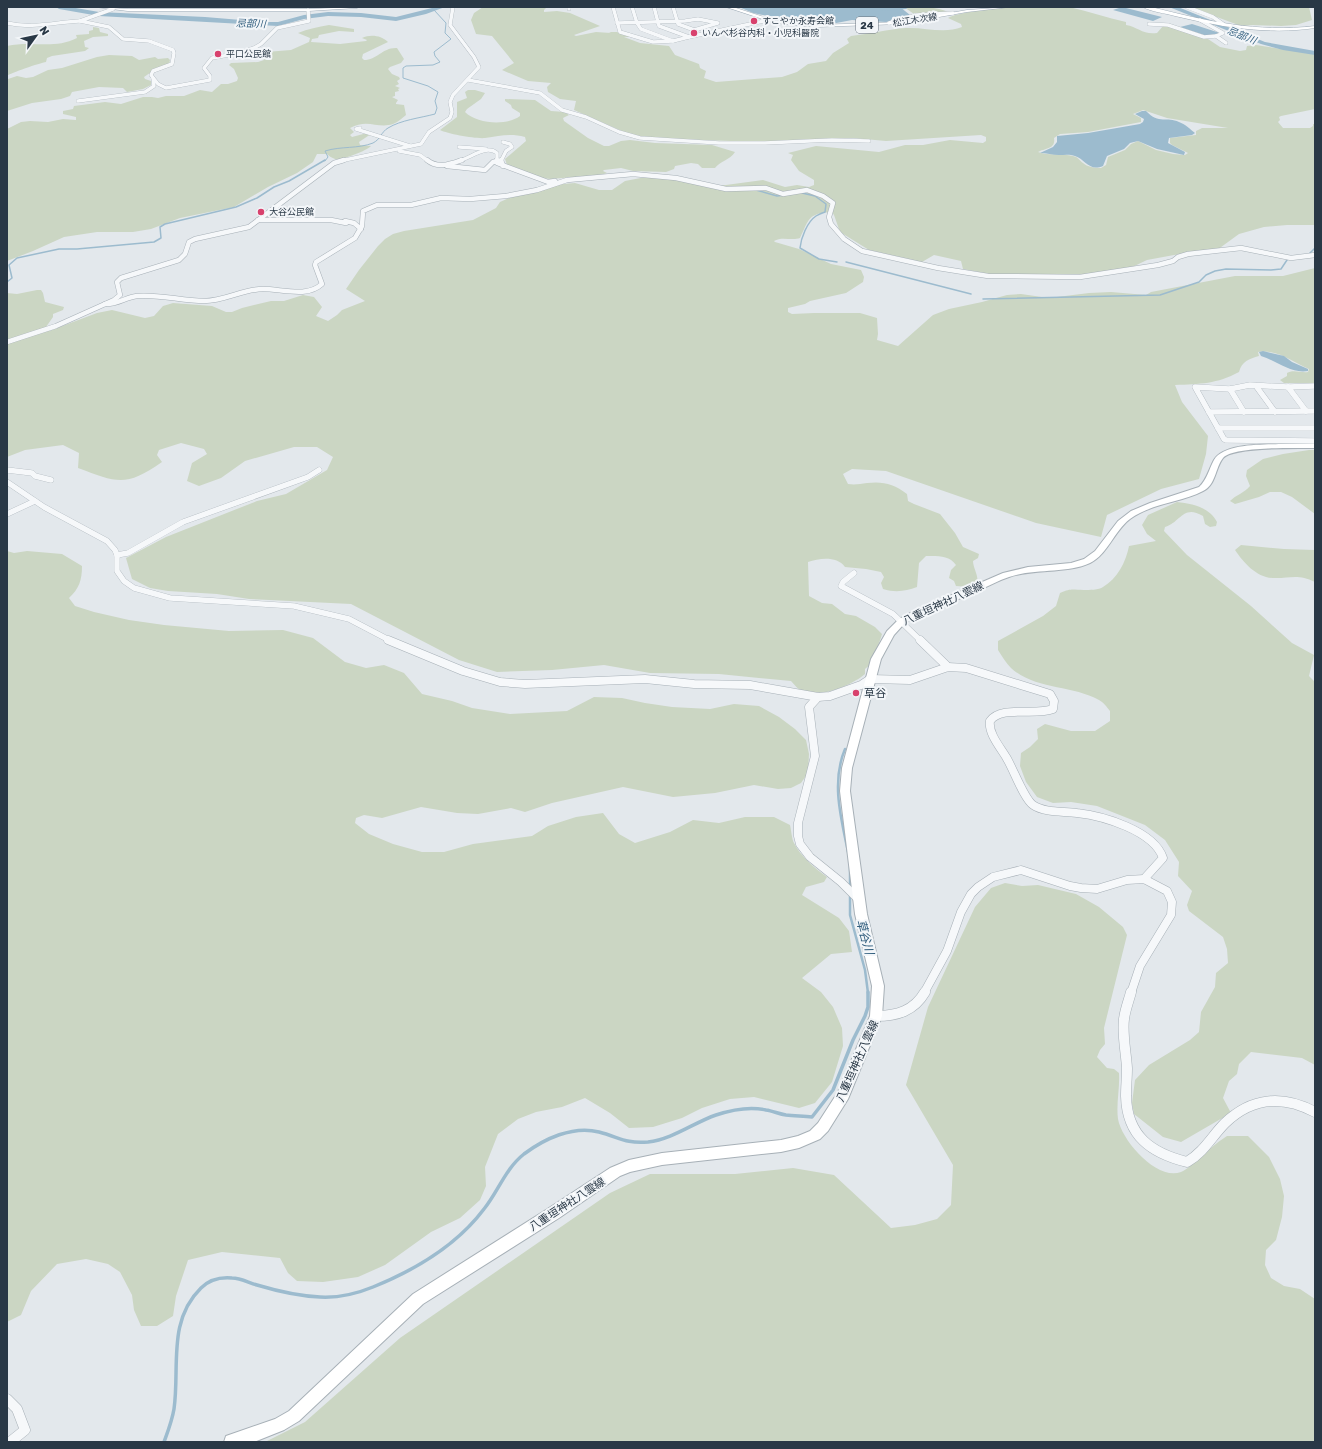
<svg xmlns="http://www.w3.org/2000/svg" width="1322" height="1449" viewBox="0 0 1322 1449" font-family="Rubik,'Noto Sans JP',sans-serif">
  <rect width="100%" height="100%" fill="#e3e8ec"/>
  <g fill="#cbd6c3" fill-rule="evenodd">
    <path d="M483,7H547L544,10V12L557,11L570,13L600,26L574,35L576,36L596,32L611,33L609,32H617L631,37H624L640,43L669,46L675,55L699,64L700,68L706,71L704,78L716,82L782,77L797,72L808,64L826,61L833,53L849,43L847,39L851,36C870,34 888,29 906,28C925,27 944,34 962,27L961,24L948,18C964,9 1051,3 1069,7C1088,11 1107,18 1126,22V25C1138,27 1143,35 1157,33L1163,26L1167,25L1208,39L1220,47L1240,51L1246,50L1247,46L1256,45L1315,54V109L1281,116L1279,117L1280,120L1278,122L1283,128H1310L1313,126V124H1315V225H1287L1264,227L1239,234L1217,250L1174,255L1147,260L1126,270L1101,274L995,275L963,269L961,261L934,255L922,262L869,250L840,232L834,215L832,212C808,213 809,219 800,238C792,241 782,236 774,241L775,242L799,249L831,264L861,270L864,277L863,282L846,293L810,301L805,304L788,308V312L792,314L814,313H860L877,318L878,334L877,340L898,346L933,315L949,309L982,302L1007,295L1021,294L1049,298L1089,293L1111,292L1146,295L1151,292L1235,276H1283L1315,268V383H1284L1280,380L1287,376V373C1293,369 1301,373 1308,372L1309,369C1292,362 1278,349 1258,352L1259,356C1249,359 1242,361 1239,372C1217,384 1200,384 1175,385L1182,402L1208,436L1206,454L1199,479L1161,489L1107,515L1101,537L1036,523L886,471L852,469L843,474L848,484C855,485 860,484 867,483C883,481 894,484 907,494L908,501L914,504L940,514L955,533L963,547L979,554L978,558L973,561C973,568 979,576 977,582L970,587L956,586L954,581L949,578L951,570L956,565C949,555 938,556 926,556L919,563L917,587C906,591 896,593 883,589L881,583L884,577L881,572L866,569L845,567C837,556 820,558 808,562L809,596L822,603L832,604L845,614L856,616L875,627L882,634C879,645 874,653 872,663L865,669V674C853,685 814,701 800,690C797,688 794,684 791,681L719,674L650,673L604,665L552,670L497,672L459,660L351,604L249,599L217,594L168,591L150,588L132,579L126,558L166,537L257,501L286,494L327,470L333,457L317,447H294L245,461L221,478L199,486L187,481L192,463L207,454L204,449L181,443L159,450L157,455L162,462C126,487 118,483 78,468L79,453L63,445L25,450L7,457V293L17,294L37,290H41L43,293L45,302L64,307L63,310L53,314V317L46,327L49,331L97,313L112,310L145,318L154,316L163,306L173,303L212,306L226,312H232L242,308L271,301H284L303,295L314,297L322,307L316,316L328,321L337,315L342,310L365,301L346,289L359,270L378,246L385,239L393,234L404,231L473,220L496,208L500,202L509,198L563,184L575,183L599,190H612L625,181L651,176L664,177L711,187L763,180L785,187L797,185L809,187L814,185V180L799,171L791,160L793,155L788,153L816,146L879,152L905,145H923L950,140L983,143L986,141V137L981,135L886,141L853,138L758,142L647,138L624,132L574,110L576,101L560,99L548,92L547,87L551,83L528,81L502,70L514,63L492,36L476,34L471,20L474,13ZM1143,110L1167,118L1228,128H1202L1196,131V135L1170,138V143L1172,145L1188,153L1185,155L1173,154L1156,150L1138,141L1131,144L1125,150L1108,157L1106,165L1101,168C1095,168 1087,167 1083,163C1079,160 1078,157 1073,156C1062,153 1049,156 1038,152C1045,148 1056,149 1054,138L1060,134L1088,132L1141,122V118L1133,114Z"/>
    <path d="M904,7C919,7 935,6 948,12L914,14Z"/>
    <polygon points="1190,7 1309,7 1312,20 1296,25 1281,26 1253,25 1241,26"/>
    <path d="M329,25L354,29V32L339,31L319,35L318,38L312,39L311,42L340,44L366,41L367,40L362,38C370,34 381,35 388,42L363,54L362,58L364,60C377,60 383,47 397,48L404,59L401,63L390,67L388,69L392,74L399,77L400,79L397,81L399,84L395,86L400,88L398,89L399,91L395,92V96L392,97L398,100L396,103V104L404,105L406,115C402,118 398,122 393,124C377,129 368,118 350,128L354,132L350,135L352,137L367,133L371,134L359,142L360,145L371,146C366,151 343,160 335,159C332,158 329,156 327,154H317L313,162L297,173L268,187L234,207L180,218L151,229L133,232H97L64,237L33,251L7,261V129L21,122L30,121L48,122L63,119L76,120V117L63,114V111L73,109L74,106L105,102L121,104L143,97H152L158,98L166,96H184L200,90L212,92L221,84H228L237,81L238,78L234,69L229,65L231,63L258,62L264,60L262,54L266,52L291,50L309,42L310,38L298,33C308,29 318,27 329,25Z"/>
    <path d="M93,27L99,28L100,32L108,34V36L93,37L84,41L85,47L89,48L85,51L52,56L47,58L46,62C40,63 10,73 7,76V46C32,40 53,50 77,38L76,35L89,34V31L93,30Z"/>
    <polygon points="109,55 132,56 139,60 155,57 158,59 168,58 170,60 169,64 157,68 144,77 145,79 151,81 151,85 143,89 127,92 123,88 99,87 72,92 70,96 61,99 32,103 7,111 7,78 8,79 17,76 26,78 33,77 48,70 62,68 97,57"/>
    <path d="M468,90H475L485,93L481,99L467,109L465,112C477,124 507,126 520,116V113L512,108L511,105L505,101V99L535,100L551,111L565,112L569,115L563,118L564,121L588,138L604,146H609L621,141L630,140L655,143L712,145L735,152C730,160 720,161 715,168H702L698,164L691,163L675,166L674,169L666,172L633,171L621,168L604,170L603,171L607,173L600,175L550,179L543,178L507,165L505,159L526,141L525,137C510,133 500,136 485,138C476,139 448,134 440,130L457,117V102L467,98L465,92Z"/>
    <path d="M1309,450H1315V514L1292,497L1281,492H1270L1259,497L1235,504L1230,501C1236,495 1244,493 1250,486L1246,476L1247,470L1263,459L1283,454Z"/>
    <path d="M1177,502C1193,504 1209,507 1217,522L1216,526L1210,527L1205,524L1203,516C1183,504 1181,522 1165,527L1164,531L1187,555L1251,606L1292,643L1314,655L1309,676L1315,682V1065L1302,1058L1251,1052L1239,1064L1237,1074L1229,1081L1223,1098L1231,1113L1181,1142L1163,1137L1134,1114L1132,1103L1135,1080L1149,1065L1190,1040L1199,1032L1201,1012L1215,987L1216,973L1228,963L1227,949L1223,937L1189,911L1187,905L1192,891L1178,876L1179,862L1165,840L1145,825L1097,806L1071,802L1053,803L1037,797L1026,782L1020,766L1021,753L1030,747L1038,739L1037,729L1045,724L1071,731H1095L1110,721V711C1107,707 1103,702 1099,700C1072,685 1035,690 1011,668C1006,663 1002,656 998,650V641L1043,616L1056,606L1060,593C1072,588 1072,590 1084,590C1089,590 1099,590 1103,587C1117,579 1126,562 1129,546L1156,541L1147,534L1142,525L1148,515Z"/>
    <path d="M1241,545L1284,549L1315,550V582C1297,573 1289,579 1272,578C1256,577 1243,562 1235,550Z"/>
    <path d="M7,551L14,553L27,551L62,554L82,566C82,580 79,589 69,598L75,606L94,612L129,620L164,625L229,631L283,630L313,638L345,662L366,668L384,665L404,673L422,694L452,701L472,708L510,714L567,711L594,697L622,698L645,703L672,707L710,709L734,704L759,706L779,717L795,729L806,740L809,754L808,773L801,783L791,788L778,789L754,785L715,793L673,797L623,787L552,803L525,812L511,808L478,814L457,813L421,807L382,818L364,815L356,818L355,823L369,834L393,844L422,852H444L473,844L532,836L548,826L576,817L603,813L619,834L635,843L670,832L693,820L719,823L745,817H774L790,825C791,829 792,840 794,843C800,856 816,869 827,877L824,882L806,887L802,895L839,918L849,931L852,952L831,954L802,978L821,992L833,1007L842,1028L843,1046L832,1082L815,1103L799,1108L754,1097L730,1099L702,1108L682,1118L653,1127L629,1128L610,1113L585,1098L562,1107L536,1112L518,1119L498,1134L485,1167L486,1186L480,1200L460,1218L431,1232L385,1265L358,1277L323,1282L297,1281L288,1273L280,1258L222,1252L188,1260L176,1296L173,1316L157,1326H141L134,1310L132,1295L120,1272L108,1264L86,1259L57,1264L31,1291L21,1315L7,1322Z"/>
    <path d="M1005,883L1022,886L1038,885L1076,894L1099,907L1123,927L1127,935L1104,1028L1105,1044L1100,1050L1097,1057L1107,1068L1114,1069L1119,1073C1120,1088 1116,1104 1118,1119C1122,1141 1157,1181 1181,1172C1187,1170 1191,1164 1196,1161C1206,1152 1216,1143 1227,1136H1248L1269,1157L1280,1179L1284,1196L1282,1217L1276,1240L1266,1250L1265,1265L1271,1278L1284,1286L1300,1289L1315,1299V1442H265L305,1422L400,1338L610,1193L650,1174H735L793,1168L834,1175L891,1228L915,1225L937,1219L951,1205L953,1165L906,1085L928,1007L975,907L991,888Z"/>
  </g>
  <g fill="#9cbbce">
    <polygon points="739,7 900,7 910,15 903,16 902,19 886,22 852,20 831,24 807,24 753,13"/>
    <polygon points="1122,7 1162,17 1153,21 1113,10"/>
    <polygon points="1192,24 1220,33 1207,36 1180,27"/>
    <path d="M1142,111H1146C1159,125 1167,116 1179,122C1185,124 1190,129 1195,133L1192,135L1169,138L1168,143L1185,152L1184,155L1157,149L1138,141L1130,143L1124,149L1107,156L1103,166C1089,172 1085,159 1075,156C1070,154 1064,155 1059,155C1053,155 1046,153 1040,153L1053,147L1057,142V136L1088,133L1140,124L1143,122L1144,119L1135,114Z"/>
    <path d="M1263,351L1284,356L1292,362L1308,369V371C1291,374 1277,361 1261,356L1259,352Z"/>
  </g>
  <g fill="none" stroke-linecap="round" stroke-linejoin="round">
    <path stroke="#9cbbce" stroke-width="1" d="M325,161L328,157L325,151C341,146 358,149 373,143C381,139 381,132 388,128C401,120 420,118 435,114L437,108L435,101L438,92L428,86L403,78V68L406,66L433,65L440,62L435,56L434,52L451,39L445,33L446,23L434,10"/>
    <g stroke="#9cbbce" stroke-width="1.5">
      <polyline points="756,190 777,196 793,194"/>
      <path d="M802,193L815,196L826,204L825,212C822,213 819,214 816,216C807,222 801,238 800,248L819,259L837,262"/>
      <polyline points="1309,254 1315,248"/>
      <polyline points="846,262 971,294"/>
      <polyline points="7,282 12,278 9,265 17,258 59,249 77,249 154,242 161,238 160,227 165,224 236,207 257,198 274,187 289,181 325,160"/>
      <polyline points="983,299 1160,295 1199,282 1206,275 1215,271 1226,269 1271,270 1281,269 1289,257"/>
    </g>
    <g stroke="#9cbbce" stroke-width="2.5">
      <path d="M845,749C831,782 841,818 848,852"/>
      <polyline points="850,867 850,888"/>
      <polyline points="850,893 850,915 865,970 868,993"/>
    </g>
    <path stroke="#9cbbce" stroke-width="3.5" d="M164,1442C168,1431 172,1421 174,1409C180,1368 167,1321 201,1288C209,1280 221,1277 232,1278C241,1278 249,1283 257,1285C277,1291 299,1296 320,1297C339,1298 356,1294 373,1287C415,1270 457,1245 484,1209C498,1192 505,1169 524,1154C544,1139 573,1125 599,1132C619,1137 625,1144 648,1142C673,1139 693,1123 716,1115C731,1110 749,1106 766,1110C773,1111 779,1114 786,1115C795,1116 804,1116 812,1117L833,1090L853,1040L865,1016L868,1007V992"/>
    <g fill="#9cbbce" fill-rule="evenodd">
      <polygon points="56,7 70,7 99,12 205,17 266,22 278,22 304,15 328,12 361,13 396,17 436,7 445,7 426,14 396,21 361,17 328,16 304,19 278,26 99,16 59,9"/>
      <polygon points="909,7 906,9 882,11 879,9 883,7"/>
      <polygon points="1169,7 1178,7 1265,42 1315,51 1315,55 1283,50 1261,44"/>
    </g>
    <defs>
      <g id="street-far4">
        <polyline points="569,7 569,9"/>
        <polyline points="613,7 620,32 653,42 673,41"/>
        <polyline points="632,7 637,23 641,29 673,41 689,37"/>
        <polyline points="654,7 659,26 689,37 769,20"/>
        <polyline points="673,7 678,24 697,31"/>
        <polyline points="1187,7 1213,17 1223,24"/>
        <polyline points="113,9 80,21 109,27 123,39 149,41 173,50 174,53 172,64 153,71 151,75 158,84 166,88 210,80 210,76 204,68 212,58 240,53 254,48 261,44 277,28 309,21 308,10"/>
        <polyline points="1200,20 1223,33 1216,36 1226,43"/>
        <path d="M7,23C31,29 56,22 80,21"/>
        <polyline points="617,23 685,21 698,19 718,23 694,30"/>
        <polyline points="889,23 917,15 953,13"/>
        <polyline points="1149,24 1168,25 1204,37 1216,36"/>
        <polyline points="468,80 540,93 562,110 586,117 619,132 640,138 719,143 765,143 832,140 869,141"/>
        <polyline points="78,101 145,92 154,86 153,78"/>
        <polyline points="360,128 356,129 410,146"/>
        <polyline points="459,147 486,149"/>
        <polyline points="399,151 420,155 428,161"/>
        <polyline points="340,161 421,144 429,132 450,118 452,112 450,102 453,95 479,67 474,57 450,25 453,7"/>
        <path d="M459,161C471,158 486,144 497,153V161"/>
        <polyline points="501,161 506,151 512,147 510,144 503,142"/>
      </g>
      <g id="street-far3">
        <path d="M427,160C438,169 450,164 462,160"/>
        <polyline points="497,160 497,163 548,182 555,181"/>
        <polyline points="501,160 503,166"/>
        <polyline points="447,166 485,170 493,162 497,161"/>
        <polyline points="258,220 331,220 346,223 345,221 354,223 361,229"/>
        <path d="M105,304C117,305 126,297 137,296C159,294 182,301 204,301C225,301 243,289 263,289C282,289 307,298 322,284L315,265L316,262L355,238L362,226L363,211L377,205H411L441,198L470,199L506,196L537,190L567,180L633,174L676,178L726,189L766,188L783,194L807,190L823,196L833,203L829,217L831,224L844,239L862,251L938,268L988,276L1080,277L1158,265L1173,261L1178,257L1188,254L1241,248L1291,258L1315,255"/>
        <polyline points="7,342 56,326 114,300 120,295 117,282 121,278 179,260 185,254 189,242 195,239 249,227 334,163 344,160"/>
      </g>
      <g id="street-far2">
        <polyline points="1256,386 1275,412"/>
        <polyline points="1315,386 1288,387 1250,385 1230,389 1195,387 1224,439 1226,440 1315,441"/>
        <polyline points="1288,387 1306,411"/>
        <polyline points="1230,389 1244,412"/>
        <polyline points="1209,412 1315,411"/>
        <polyline points="1218,428 1315,428"/>
        <polyline points="7,470 32,473 35,476 51,480"/>
        <polyline points="7,482 44,507 107,541 115,550 117,555 117,571 124,581 134,588 170,598 294,606 349,619 391,641"/>
        <polyline points="7,514 35,501"/>
        <polyline points="117,555 128,553 183,522 308,477 319,470"/>
        <polyline points="854,573 843,582 841,586 893,614 921,641"/>
      </g>
      <g id="street-far1">
        <path d="M388,640L463,671L500,682L525,684L645,679L694,684L750,685L818,697L830,696L861,685L870,679L910,680L948,667L966,668L1050,694L1054,701L1053,709C1036,716 1001,705 990,721C988,733 1000,747 1006,757C1013,768 1024,799 1033,805C1045,813 1063,811 1077,813C1104,816 1154,831 1163,858L1144,879"/>
        <polyline points="920,640 948,667"/>
        <polyline points="818,697 809,707 815,756 798,823 798,836 800,844 810,857 841,882 859,900"/>
        <polyline points="924,993 947,951 961,912 971,894 978,887 993,877 1021,870 1070,886 1081,888 1097,889 1127,880 1144,879 1167,891 1172,902 1171,915 1140,966 1131,993"/>
      </g>
      <g id="street">
        <path d="M1131,992C1129,1000 1125,1010 1124,1019C1122,1034 1126,1052 1127,1068C1127,1077 1126,1087 1126,1096C1127,1136 1151,1153 1187,1162C1204,1152 1212,1136 1225,1123C1252,1097 1283,1095 1315,1112"/>
        <path d="M876,1016C897,1016 914,1011 925,992"/>
        <polyline points="7,1399 17,1409 25,1430 10,1442"/>
      </g>
      <path id="secondary" d="M1281,444H1315V448C1298,448 1233,446 1223,458C1215,468 1216,485 1203,491C1180,503 1152,503 1130,519C1114,531 1108,554 1090,563C1066,574 1035,568 1009,577C999,580 989,586 979,590C957,600 934,609 912,619L904,624L894,635L881,659L852,768L850,791L867,914L884,986L882,1016L848,1099L828,1131L820,1139L799,1148L781,1152L662,1165L630,1172L620,1176L559,1218L423,1304L299,1421L284,1430L254,1442H224L226,1436L275,1419L289,1411L413,1294L549,1208L610,1168L629,1160L662,1153L781,1140L798,1136L810,1131L818,1123L838,1092L870,1016L872,986L855,914L840,791L842,768L871,659L887,631L898,620L906,615L1003,573L1028,567L1071,563L1084,559L1095,551L1118,521L1131,511L1150,503L1199,487C1207,480 1209,469 1214,460C1224,443 1263,445 1281,444Z"/>
      <g id="primary">
        <polygon points="95,7 128,9 308,9 359,7 357,8 308,11 128,11"/>
        <polygon points="726,7 733,7 776,21 816,25 900,22 967,10 1010,7 967,12 900,24 816,27 775,23"/>
        <path d="M1143,7H1151C1207,21 1257,33 1315,26V28C1267,35 1222,27 1175,16C1165,13 1151,12 1143,7Z"/>
      </g>
    </defs>
    <use href="#street-far4" stroke="#a7b0b7" stroke-width="4"/>
    <use href="#street-far3" stroke="#a7b0b7" stroke-width="5.5"/>
    <use href="#street-far2" stroke="#a7b0b7" stroke-width="6"/>
    <use href="#street-far1" stroke="#a7b0b7" stroke-width="9"/>
    <use href="#street" stroke="#a7b0b7" stroke-width="11"/>
    <use href="#secondary" stroke="#a7b0b7" stroke-width="2"/>
    <use href="#primary" stroke="#a1aeb9" stroke-width="1"/>
    <use href="#street-far4" stroke="#f6f8fa" stroke-width="3.5"/>
    <use href="#street-far3" stroke="#f6f8fa" stroke-width="4.5"/>
    <use href="#street-far2" stroke="#f6f8fa" stroke-width="5.5"/>
    <use href="#street-far1" stroke="#f6f8fa" stroke-width="8"/>
    <use href="#street" stroke="#f6f8fa" stroke-width="10"/>
    <use href="#secondary" fill="#fff" fill-rule="evenodd"/>
    <use href="#primary" fill="#fff" fill-rule="evenodd"/>
  </g>
  <g fill="#d8416d" stroke="#f3f6f9" stroke-width="1.5">
    <circle cx="754" cy="21" r="4"/>
    <circle cx="694" cy="33" r="4"/>
    <circle cx="218" cy="54" r="4"/>
    <circle cx="261" cy="212" r="4"/>
    <circle cx="856" cy="693" r="4"/>
  </g>
  <g text-anchor="middle" stroke-width="4" stroke-linejoin="round" paint-order="stroke">
    <g font-size="9" fill="#293846" stroke="#f3f6f9">
      <text transform="translate(915 20) rotate(-9)" y="3">松江木次線</text>
    </g>
    <g font-size="9" fill="#293846" stroke="#f3f6f9" text-anchor="start">
      <text x="762" y="24">すこやか永寿会館</text>
      <text x="702" y="36">いんべ杉谷内科・小児科醫院</text>
      <text x="226" y="57">平口公民館</text>
      <text x="269" y="215">大谷公民館</text>
    </g>
    <g font-size="10" font-style="italic" fill="#305d7d" stroke="#f3f6f9">
      <text transform="translate(251 23) rotate(2)" y="4">忌部川</text>
      <text transform="translate(1242 35) rotate(22)" y="4">忌部川</text>
    </g>
    <rect fill="#f3f6f9" stroke="#66717c" stroke-width="1" x="856" y="17" width="22" height="16" rx="3"/>
    <g font-size="10" font-weight="bold" fill="#293846">
      <text x="867" y="29">24</text>
    </g>
    <g font-size="11" fill="#293846" stroke="#f3f6f9">
      <text transform="translate(943 603) rotate(-25)" y="4">八重垣神社八雲線</text>
      <text transform="translate(857 1061) rotate(-66)" y="4">八重垣神社八雲線</text>
      <text transform="translate(567 1204) rotate(-33)" y="4">八重垣神社八雲線</text>
    </g>
    <g font-size="11" fill="#293846" stroke="#f3f6f9" text-anchor="start">
      <text x="864" y="697">草谷</text>
    </g>
    <g font-size="12" font-style="italic" fill="#305d7d" stroke="#f3f6f9">
      <text transform="translate(865 937) rotate(75)" y="4">草谷川</text>
    </g>
  </g>
  <rect width="1322" height="1449" fill="none" stroke="#293846" stroke-width="16"/>
  <g transform="translate(36 36) rotate(57)" stroke="#f3f6f9" stroke-width="3" paint-order="stroke">
  <path d="M0-3L7 15L0 10L-7 15Z" fill="#293846"/>
  <text y="-6" font-size="11" font-weight="bold" text-anchor="middle" fill="#293846">N</text>
  </g>
</svg>
